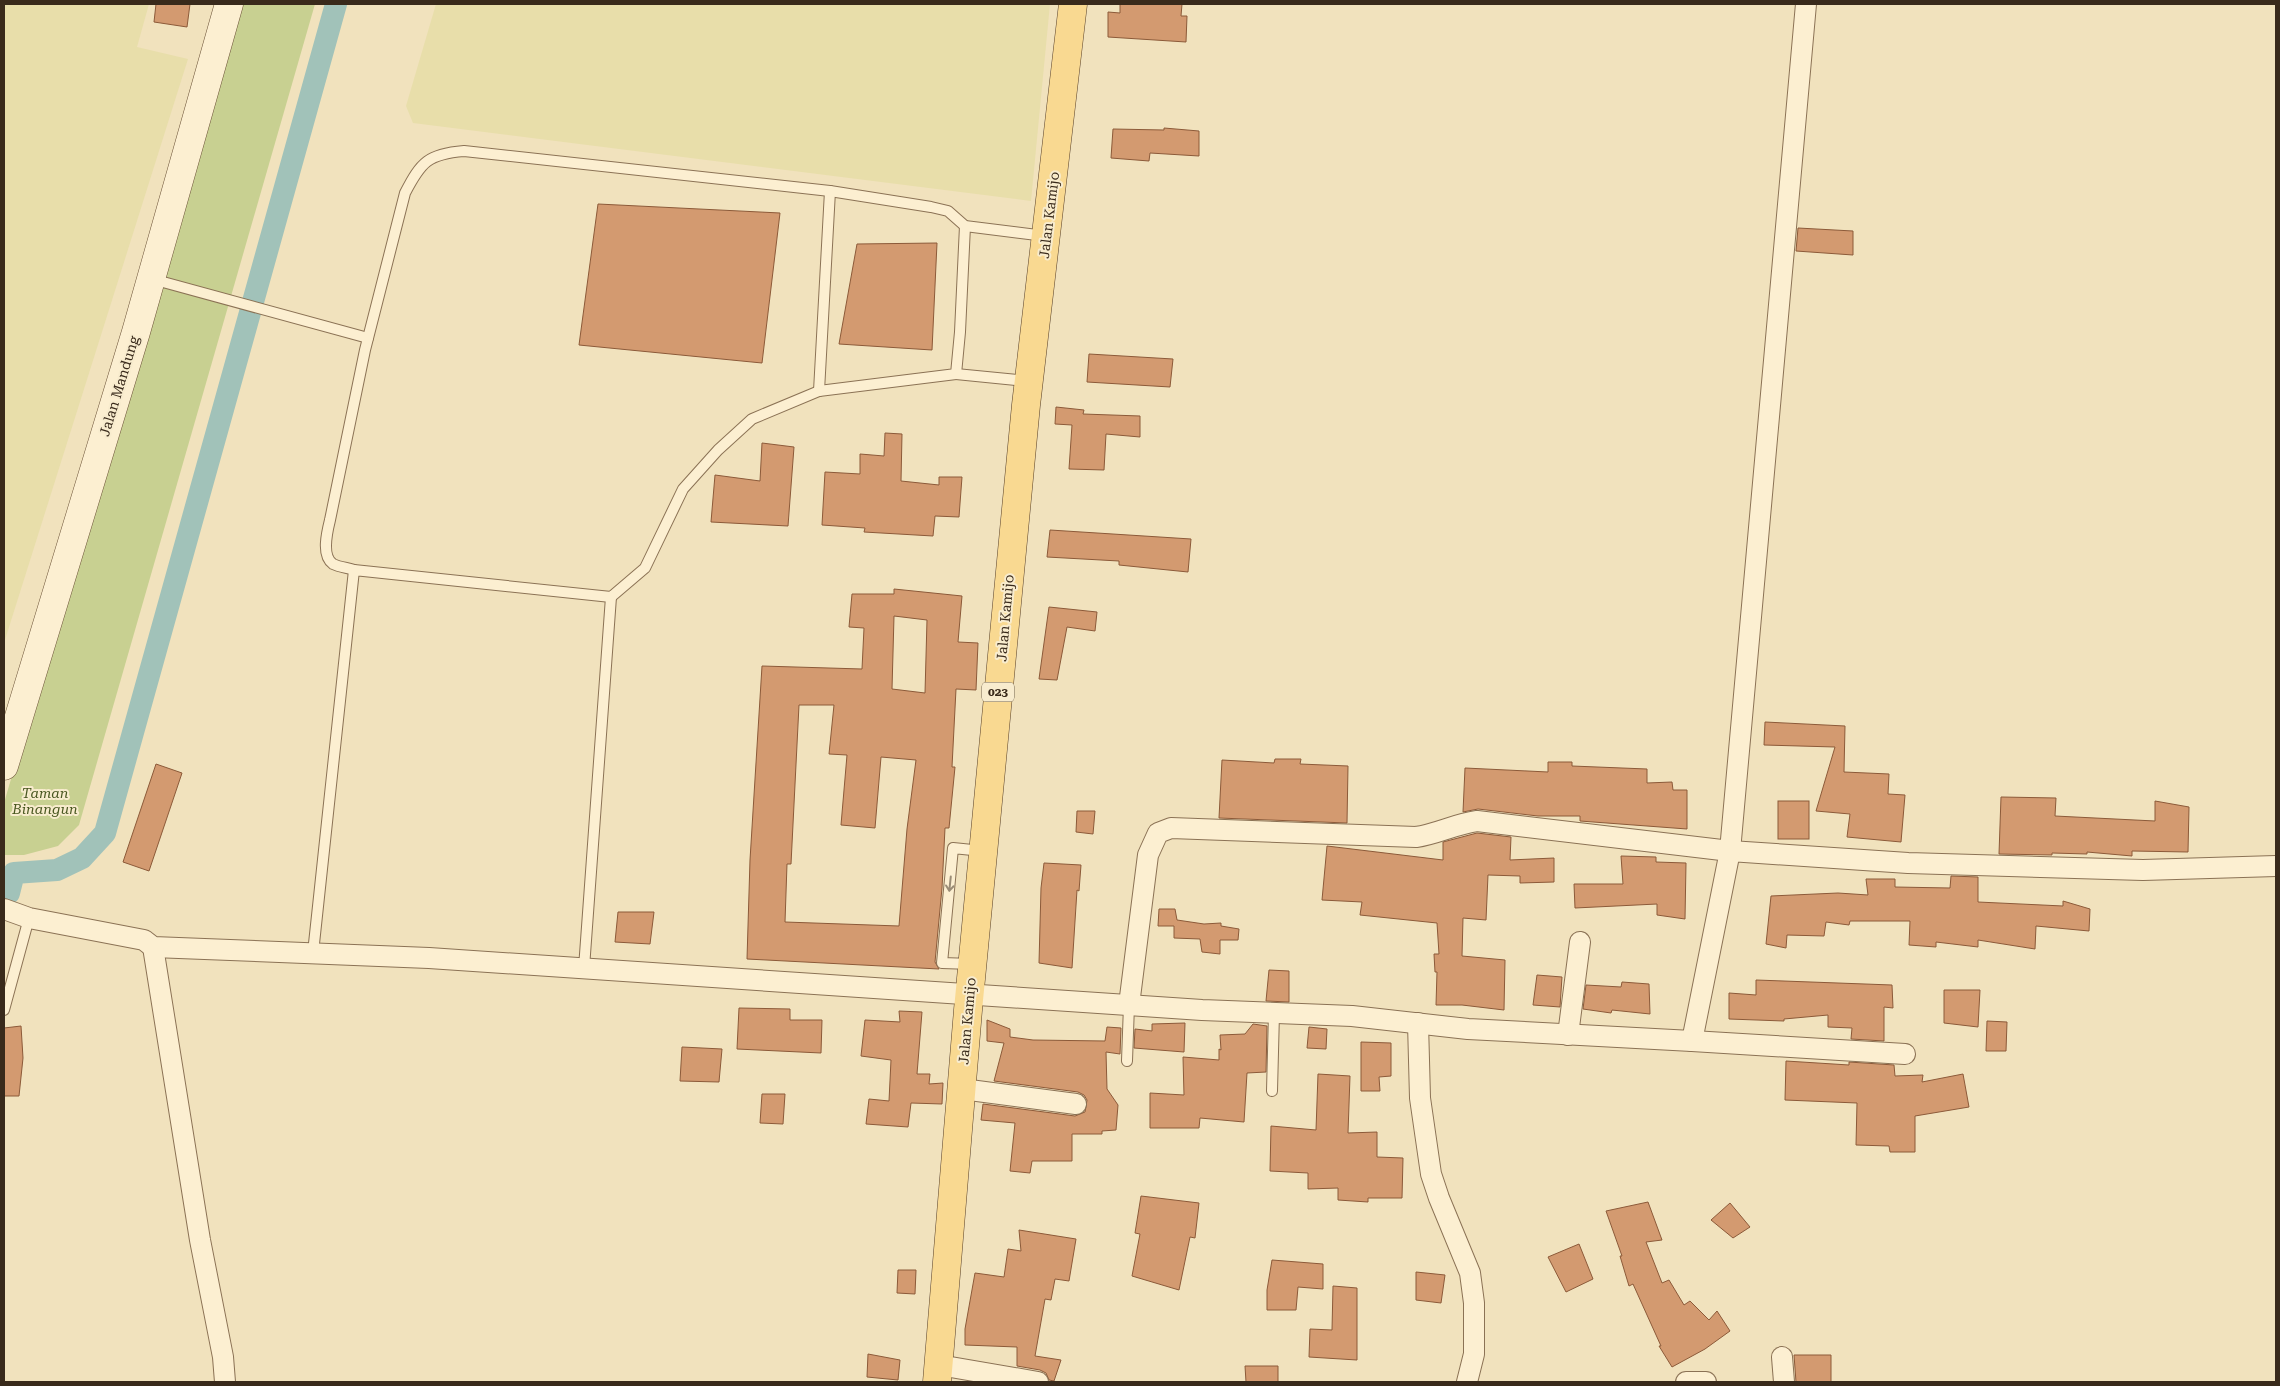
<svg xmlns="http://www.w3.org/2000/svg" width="2280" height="1386" viewBox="0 0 2280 1386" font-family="'Roboto Serif',serif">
  <rect width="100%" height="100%" fill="#f1e2bd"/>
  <g fill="#e8deaa">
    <polygon points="4,4 149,4 137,47 188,59 4,643"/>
    <polygon points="436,4 1050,4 1031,201 413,123 406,106"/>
  </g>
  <polygon fill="#c8d091" points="238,4 315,4 79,825 58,846 24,855 4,855 4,803"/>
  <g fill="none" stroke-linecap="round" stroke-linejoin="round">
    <polyline stroke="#a1c2b9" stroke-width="22" points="9,893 14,873 57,870 82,858 105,833 336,4"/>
  </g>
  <g fill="#d39a70" stroke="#8c5a39" fill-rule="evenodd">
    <polygon points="156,4 190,4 187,27 154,22"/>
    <polygon points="1120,4 1182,4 1181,16 1187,16 1186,42 1108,37 1108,12 1120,13"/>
    <polygon points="1164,128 1199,131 1199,156 1150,153 1149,161 1111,158 1113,129 1164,130"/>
    <polygon points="598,204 780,213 762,363 579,345"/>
    <polygon points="1798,228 1853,231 1853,255 1796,251"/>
    <polygon points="937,243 932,350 839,344 857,244"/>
    <polygon points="1089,354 1173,359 1170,387 1087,382"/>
    <polygon points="1056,407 1084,410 1083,414 1140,416 1140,437 1106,434 1104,470 1069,469 1072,425 1055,424"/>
    <polygon points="885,433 902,434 901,481 939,485 939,477 962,477 959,517 935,516 933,536 864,532 865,528 822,525 825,472 860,474 860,454 884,456"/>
    <polygon points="762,443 794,447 788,526 711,522 715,475 760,481"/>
    <polygon points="1050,530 1191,539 1188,572 1119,565 1119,561 1047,557"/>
    <path d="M894,589L962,596L958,642L978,643L976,690L956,689L952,767H955L949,828H945L942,888L935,962L939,969L747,959L750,860L762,666L862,669L864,628L849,627L852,594H894ZM894,616L927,620L925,693L892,689ZM799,705H834L829,754L847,755L841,825L875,828L881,757L916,760L907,829L899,926L785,922L787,864H791Z"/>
    <polygon points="1049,607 1097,612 1095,631 1067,627 1057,680 1039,679"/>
    <polygon points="1765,722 1845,726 1844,772 1889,774 1888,794 1905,795 1901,842 1847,837 1850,814 1816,811 1835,747 1764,745"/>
    <polygon points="1275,759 1301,759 1300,764 1348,766 1347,823 1219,818 1222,760 1274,763"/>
    <polygon points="1548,762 1572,762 1572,766 1647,769 1647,783 1672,782 1673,790 1687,790 1687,829 1580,821 1580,816 1538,816 1478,809 1463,812 1465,768 1548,772"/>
    <polygon points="156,764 182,773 149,871 123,862"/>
    <polygon points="2001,797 2056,798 2055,816 2155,821 2155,801 2189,807 2188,852 2132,851 2132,856 2087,852 2087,854 2052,853 2052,855 1999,854"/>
    <rect x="1778" y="801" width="31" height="38"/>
    <polygon points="1077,811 1095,811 1093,834 1076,832"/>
    <polygon points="1477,833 1511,837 1510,860 1554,858 1554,882 1520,883 1520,876 1488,875 1486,920 1463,918 1462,956 1505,960 1504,1010 1462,1005 1436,1005 1437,972 1435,972 1434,954 1439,954 1437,923 1360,915 1362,902 1322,900 1327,846 1443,860 1443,842"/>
    <polygon points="1621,856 1656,857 1656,862 1686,863 1685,919 1657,915 1657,904 1575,908 1574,884 1623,884"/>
    <polygon points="1044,863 1081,865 1079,891 1077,890 1072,968 1039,963 1041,888"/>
    <polygon points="1951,876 1978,877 1978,902 2063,906 2063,901 2090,909 2089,931 2036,926 2035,949 1978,940 1978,947 1936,942 1936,947 1909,945 1910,921 1850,921 1849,925 1826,922 1824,936 1787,935 1786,948 1766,944 1771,896 1838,893 1868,895 1866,879 1895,879 1895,887 1950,888"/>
    <polygon points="1159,909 1175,909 1177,920 1204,924 1221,923 1221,926 1239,929 1238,940 1220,940 1220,954 1202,952 1200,939 1174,938 1174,926 1158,926"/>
    <polygon points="618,912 654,912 650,944 615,942"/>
    <polygon points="1269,970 1289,971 1289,1002 1266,1001"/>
    <polygon points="1537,975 1562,977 1560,1007 1533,1005"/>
    <polygon points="1756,980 1892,985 1893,1008 1884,1007 1884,1041 1851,1039 1852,1028 1828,1027 1828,1015 1784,1019 1784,1021 1729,1019 1729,993 1756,995"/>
    <polygon points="1622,982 1649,984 1650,1014 1612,1010 1611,1013 1583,1009 1586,985 1621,987"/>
    <polygon points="1944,990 1980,990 1978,1027 1944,1023"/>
    <polygon points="739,1008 790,1009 790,1020 822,1020 821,1053 737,1049"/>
    <polygon points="899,1011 922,1012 917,1074 930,1074 929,1084 943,1083 942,1104 911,1103 908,1127 866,1124 869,1099 889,1101 891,1060 861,1056 865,1020 900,1022"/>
    <polygon points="987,1020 1010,1029 1010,1037 1033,1040 1105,1041 1107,1027 1121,1028 1120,1054 1106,1052 1107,1089 1118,1105 1116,1130 1102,1131 1102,1134 1072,1134 1072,1161 1032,1161 1030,1173 1010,1171 1015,1123 981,1120 983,1104 1075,1116 1085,1112 1087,1100 1084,1095 1078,1092 994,1081 1004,1043 987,1041"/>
    <polygon points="1987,1021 2007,1022 2006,1051 1986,1051"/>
    <polygon points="1185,1023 1184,1052 1134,1048 1135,1029 1152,1031 1152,1024"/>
    <polygon points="1253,1024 1267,1026 1266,1072 1247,1073 1244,1122 1200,1118 1199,1128 1150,1128 1150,1093 1184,1095 1183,1057 1219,1060 1219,1049 1221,1050 1220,1035 1245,1034"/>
    <polygon points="21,1026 23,1058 19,1096 4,1096 4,1028"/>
    <polygon points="1309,1027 1327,1029 1326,1049 1307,1048"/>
    <polygon points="1361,1042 1391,1043 1391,1076 1379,1077 1380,1091 1361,1091"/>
    <polygon points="682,1047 722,1049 719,1082 680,1081"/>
    <polygon points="1786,1061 1849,1065 1849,1062 1894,1065 1895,1076 1923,1075 1922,1082 1963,1074 1969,1107 1915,1116 1915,1152 1890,1152 1889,1146 1856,1145 1857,1103 1785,1100"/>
    <polygon points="1318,1074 1350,1076 1348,1133 1377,1132 1377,1157 1403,1158 1402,1198 1368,1198 1368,1202 1338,1200 1338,1188 1308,1189 1308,1173 1270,1171 1271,1126 1316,1130"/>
    <polygon points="762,1094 785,1094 783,1124 760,1123"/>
    <polygon points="1141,1196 1199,1203 1195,1238 1190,1237 1179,1290 1132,1276 1140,1234 1135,1233"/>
    <polygon points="1648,1202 1662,1240 1646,1242 1662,1283 1669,1280 1684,1305 1690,1301 1709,1320 1717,1311 1730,1331 1705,1349 1672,1367 1659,1346 1661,1346 1633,1284 1629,1286 1620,1256 1622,1256 1606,1211"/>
    <polygon points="1730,1203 1750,1227 1733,1238 1711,1220"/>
    <polygon points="1019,1230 1076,1239 1069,1281 1055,1279 1051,1300 1045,1299 1035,1356 1061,1360 1054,1381 1049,1380 1046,1373 1040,1370 1017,1366 1017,1347 965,1345 965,1329 975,1273 1004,1277 1008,1249 1021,1251"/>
    <polygon points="1579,1244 1593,1279 1566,1292 1548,1257"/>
    <polygon points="1272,1260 1323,1264 1323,1289 1298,1287 1296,1310 1267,1310 1267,1290"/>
    <polygon points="898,1270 916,1270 915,1294 897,1293"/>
    <polygon points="1416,1272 1445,1275 1441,1303 1416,1300"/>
    <polygon points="1333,1286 1357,1288 1357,1360 1309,1357 1310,1329 1332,1330"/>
    <polygon points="868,1354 900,1360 898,1380 867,1377"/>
    <polygon points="1794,1355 1831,1355 1831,1382 1796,1382"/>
    <polygon points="1245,1366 1278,1366 1278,1382 1246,1382"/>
  </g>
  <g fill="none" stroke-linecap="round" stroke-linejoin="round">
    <defs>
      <g id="service">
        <polyline points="152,279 368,338"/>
        <polyline points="956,374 1027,381"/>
        <polyline points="819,391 830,191"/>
        <path d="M354,570C348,568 339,567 333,564C321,556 327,532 330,520L365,350L405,193C421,162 428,154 464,151L830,191L931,207L948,211L965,226L1045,236"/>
        <polyline points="313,953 354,570 611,597 645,568 683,489 718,450 752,419 819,391 956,374 960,332 965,226"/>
        <polyline points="972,964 942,963 953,848 982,851"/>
        <polyline points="584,968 611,597"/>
        <polyline points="4,1010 29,918"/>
        <polyline points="1127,1061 1129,1005"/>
        <polyline points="1272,1091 1274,1013"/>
      </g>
      <g id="minor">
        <polyline points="4,909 29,918 144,940 153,947 429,958 1202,1010 1352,1016 1468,1029 1692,1041 1730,851 1908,863 2143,870 2276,866"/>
        <polyline points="153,947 200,1240 223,1357 225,1382"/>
        <path d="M1129,1005L1148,855L1158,833L1171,828L1416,837C1437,834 1455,824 1477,821L1730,851L1806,4"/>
        <polyline points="1418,1023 1420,1098 1431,1174 1439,1198 1470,1273 1474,1303 1474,1354 1467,1382"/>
        <polyline points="1568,1035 1580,942"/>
        <polyline points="1692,1041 1905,1054"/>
        <polyline points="962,1089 1076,1104"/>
        <polyline points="1782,1357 1784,1382"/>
        <polyline points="939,1365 1038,1382"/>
        <polyline points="1686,1382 1706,1382"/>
      </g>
      <polyline id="secondary" points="4,766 136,332 229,4"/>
      <polyline id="primary" points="937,1382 968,1010 1026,405 1073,4"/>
    </defs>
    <use href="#service" stroke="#8b7255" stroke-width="12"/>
    <use href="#minor" stroke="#8b7255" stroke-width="22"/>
    <use href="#secondary" stroke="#6c5338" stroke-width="29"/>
    <use href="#primary" stroke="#58402a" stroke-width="29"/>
    <use href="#service" stroke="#fcefd1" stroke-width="10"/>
    <use href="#minor" stroke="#fcefd1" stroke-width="20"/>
    <use href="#secondary" stroke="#fcefd1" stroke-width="28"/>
    <use href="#primary" stroke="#f9d991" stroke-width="28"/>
  </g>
  <defs><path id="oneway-shaft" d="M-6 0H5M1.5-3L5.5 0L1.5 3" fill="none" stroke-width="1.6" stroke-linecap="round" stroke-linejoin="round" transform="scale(1.25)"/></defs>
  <use stroke="#9a8c76" href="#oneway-shaft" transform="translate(950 884) rotate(96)"/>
  <g text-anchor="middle" stroke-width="4" stroke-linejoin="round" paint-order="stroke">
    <rect fill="#f8ecce" stroke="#726451" stroke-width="1" x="982" y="682.5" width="32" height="19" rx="4"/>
    <g font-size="12" font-weight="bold" fill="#392a1b">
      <text x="998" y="696">023</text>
    </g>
    <g font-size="14" fill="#392a1b" stroke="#f8ecce">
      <text transform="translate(1049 215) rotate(-83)" y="5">Jalan Kamijo</text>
      <text transform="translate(119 386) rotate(-73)" y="5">Jalan Mandung</text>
      <text transform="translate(1005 618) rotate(-85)" y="5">Jalan Kamijo</text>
      <text transform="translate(967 1021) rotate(-85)" y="5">Jalan Kamijo</text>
    </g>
    <g font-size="14" font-style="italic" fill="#495720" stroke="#f8ecce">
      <text x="45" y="798">Taman<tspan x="45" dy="16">Binangun</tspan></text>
    </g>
  </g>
  <rect width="2280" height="1386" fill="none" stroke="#392a1b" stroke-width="10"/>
</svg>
